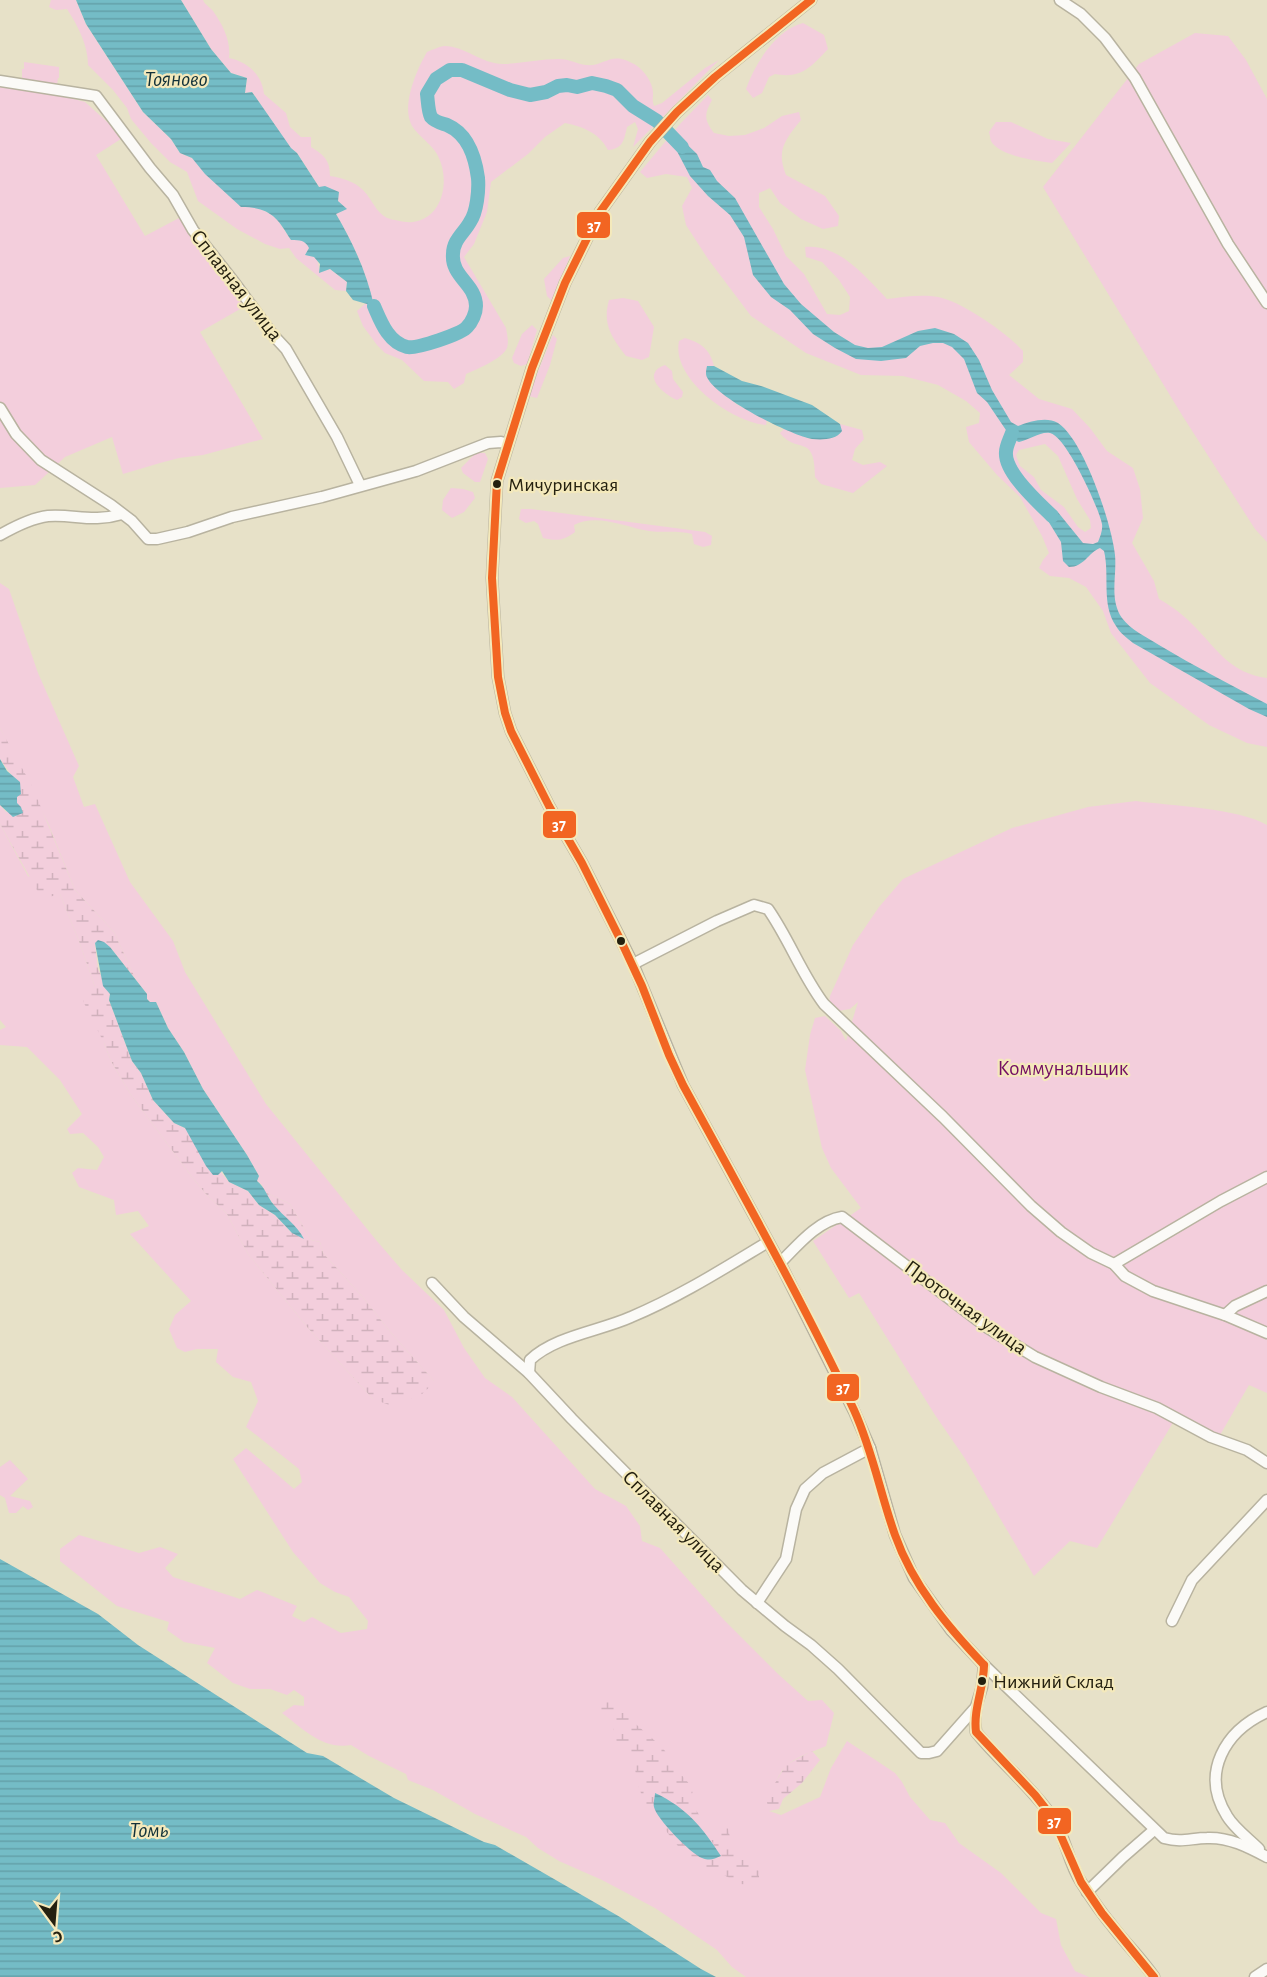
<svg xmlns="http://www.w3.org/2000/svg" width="1267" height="1977" viewBox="0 0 1267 1977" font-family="'Alegreya Sans',sans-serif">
  <defs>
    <pattern id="wetland-marsh" width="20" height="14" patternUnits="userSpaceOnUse" patternTransform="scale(1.5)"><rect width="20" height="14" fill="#f3cedc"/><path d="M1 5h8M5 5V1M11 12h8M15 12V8" fill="none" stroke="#d0b1bc"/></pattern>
    <pattern id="water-rules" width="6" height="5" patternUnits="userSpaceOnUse" patternTransform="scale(1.5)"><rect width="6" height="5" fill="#74bcc6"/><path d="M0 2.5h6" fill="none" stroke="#64a1a9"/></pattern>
  </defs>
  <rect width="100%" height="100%" fill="#e7e1c8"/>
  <g fill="#f3cedc" fill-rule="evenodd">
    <path d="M51,0H76L86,24L143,112L171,139L180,153L192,158L257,207L276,217L291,240C296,240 301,239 305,242C313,249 320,263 319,272L330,269L347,282L346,291L335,290L296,258L289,248L280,249L265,244L237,229L198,201L187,172L170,162L151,143L131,119L127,108L113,90L88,65C88,45 78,26 67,9L56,10L49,7Z"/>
    <path d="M181,0H203C205,5 209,6 213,11C223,25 231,41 229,58C248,62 262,75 264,94L286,113L290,127L301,137H311V147C324,155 330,160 330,176C342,178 354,181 363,190C374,201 377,218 395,220C400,221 408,223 413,222C444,218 450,179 438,156C432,143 413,133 410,121C403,102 417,69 427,52C432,50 438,47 444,46C466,46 482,65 505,64C523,63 541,59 559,59C570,59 577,64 586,65C605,67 610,50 634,64C643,69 653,82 653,93C653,99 652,100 654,106L662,103L705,68L719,60L633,147L638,129L635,122L627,127C624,140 623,149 608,150C599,133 584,127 565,123L545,137L528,154L491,182L487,212L474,244L464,257L506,328C507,334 509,342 507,348C502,359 477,369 466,374L464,383L454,389L448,382L424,381L402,360L385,353L377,345L363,326L357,311L366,303L373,305C362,248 328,201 297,153L291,149L252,92L245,93L247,78L231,73L211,49Z"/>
    <path d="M803,23L824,35L828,49C811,67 801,79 775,74L769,77L762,93L753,98L746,89C755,63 776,30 803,23Z"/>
    <polygon points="1195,33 1228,36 1246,60 1267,99 1267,542 1255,529 1182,415 1043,187 1139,64"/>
    <polygon points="24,62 59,67 59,78 58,78 57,85 22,80 22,69 24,69"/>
    <polygon points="0,87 55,94 85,102 124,137 96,155 145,236 179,218 247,305 200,332 263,439 203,455 179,458 160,463 123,474 112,437 65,457 35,485 0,488"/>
    <path d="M708,95L712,100C704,114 704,120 714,133L729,136L745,135L764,128L782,116L799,112L801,120C785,140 776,150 786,175L825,196L839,216L838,226L823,229L801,219L780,203L770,188L759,193V207L773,229L786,256L804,274L827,314L840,315L849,311L850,297L839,280L822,262L806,257L805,247C838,243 866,277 887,299C903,297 922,294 938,297C961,301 1007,333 1023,351V362L1009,375L1039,399L1072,409L1090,428L1107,451L1133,468L1140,489L1143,518L1132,543L1154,581L1159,599C1173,607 1185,616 1196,628C1219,652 1231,673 1267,678V747L1247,743L1209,725L1150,683L1111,633L1103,611L1086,587L1069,578L1050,576L1039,568L1043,560L1049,553L1042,536L1020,497L997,475L969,442L966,427L979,423L980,413L966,401L938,385L903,376L861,375L806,353L751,316L708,259L686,225L682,206L692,188L687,177L666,174L647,178L640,172L680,124ZM1045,444L1058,456L1077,499L1090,520L1091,528L1085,532L1078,527L1064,507L1041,490L1034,477L1020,466L1016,455L1019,450Z"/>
    <path d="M996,122H1011L1048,139L1071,143L1052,163C1037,161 999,156 991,141C990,138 990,135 989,132Z"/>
    <polygon points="570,256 552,301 547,296 544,279 563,258"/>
    <path d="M623,298L638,301L654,327L649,357L642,360L626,356C612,338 602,324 609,300Z"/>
    <polygon points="532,325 537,330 527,364 521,366 514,363 512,358 522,334"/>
    <polygon points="553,335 557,339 550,365 537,398 528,396"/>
    <path d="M685,338C701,343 710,349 714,366H707L736,404L767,419L766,425C732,422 671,379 679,341Z"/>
    <path d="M665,365L672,371L673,379L683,392L682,397L677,400C663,394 640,374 665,365Z"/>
    <path d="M840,424L862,430L864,439L855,449L852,460L863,465L880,462L887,466L853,493L821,484L815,477C815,432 797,455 780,433L785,428L811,439L841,431Z"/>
    <polygon points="476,453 485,453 488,459 480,482 475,482 463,473 461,468"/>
    <polygon points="451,488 463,489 473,492 475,498 464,512 452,518 442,510 443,500"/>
    <path d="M521,509H531L705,532L712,536L711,545L703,547L694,544L692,534C678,530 663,533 649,531C625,527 597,513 574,525L575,532C563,541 557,541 543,538L538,524L534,521L526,523L519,519Z"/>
    <path d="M0,583L9,589L38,673L79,766L73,777L84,807L95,804L130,882L173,941L185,972L266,1104L376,1240L402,1270L444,1310L464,1348L485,1378L512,1397L595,1489L626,1506L640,1526L642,1541L660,1548L724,1620L778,1674L808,1701L822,1700L834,1713L826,1746C784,1763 778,1764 769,1811L781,1815L820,1797L831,1768L847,1741L895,1773L902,1782L910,1797L930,1820L945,1823L959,1843L1001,1873L1041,1913L1056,1919L1061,1945L1075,1971L1089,1977H746L732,1967L717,1950L655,1908L602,1880L559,1861L538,1848L526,1837L475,1814L433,1790L408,1780L406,1774L369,1756L351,1745C323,1750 303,1729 282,1713L294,1705L304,1706V1697L294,1690L287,1695L270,1689H250L233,1683L207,1663L215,1648L184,1642L167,1630L169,1622L117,1606L60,1561V1549L79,1535L139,1553L160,1547L178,1554L165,1568L173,1577L240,1599L257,1590L297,1606L292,1616L304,1622L312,1617L341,1633L367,1629L368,1621L349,1597L335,1592L320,1583L293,1552L233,1459L246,1448L294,1489L302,1482L299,1469L246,1427L258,1401L251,1382L233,1377L216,1362L218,1349H197L185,1352L177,1348L169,1329L175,1315L191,1301L130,1234L149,1226L138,1211L116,1215L114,1200L79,1187L72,1173L78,1168L97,1170L104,1157L98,1147L83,1133L70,1134L67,1129L82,1114L60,1080L27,1047L0,1045V1030L6,1027L0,1020V824L28,876L60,894L79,941L95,987L104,1043L111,1061L131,1095L192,1177L206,1194L227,1214L248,1254L308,1328L373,1399C399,1398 415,1402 434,1381L392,1334L361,1295L323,1253L320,1242L311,1240L290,1204L265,1192L262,1185L256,1180L259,1176L247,1155L203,1089L184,1052L168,1028L156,1002H150L147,999V994L136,980L114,932L75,890L48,823L0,728Z"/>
    <path d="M1136,801C1171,806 1238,808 1267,825V1393L1249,1385L1216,1442L1174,1421L1097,1548L1070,1541L1034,1576L964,1457L935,1415L859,1293L849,1298L813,1241L861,1208L831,1168L822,1148L805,1070L810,1035L815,1018L825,1016L841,1031L846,1041L858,1002L850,1009L838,1011L829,1005L830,996L853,945L879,907L903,879L1012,828L1088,807Z"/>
    <polygon points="10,1460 28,1479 10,1496 30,1501 33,1507 28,1510 23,1506 16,1513 9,1513 5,1498 0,1495 0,1467"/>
  </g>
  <g fill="url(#wetland-marsh)">
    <path d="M0,728L33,788L75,890L114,932L136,980L110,947L95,944L98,969L110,994L109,1000L132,1061L141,1073L153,1100L174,1123L185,1128L229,1182L248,1191L259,1205L275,1215L292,1233C284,1218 274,1206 265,1192L290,1204L311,1240L320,1242L323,1253L361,1295L392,1334L435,1382L422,1394L392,1406L373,1399L308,1328L248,1254L227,1214L206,1194L192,1177L131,1095L111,1061L104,1043L83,1001L95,987L79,941L60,894L42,899L0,824V805L6,812L17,803L15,780L0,759Z"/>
    <polygon points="598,1701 615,1701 623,1704 630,1719 663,1748 677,1770 693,1788 691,1803 700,1816 699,1825 690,1814 655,1793 654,1807 711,1860 720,1856 711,1840 718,1840 722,1825 727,1825 731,1841 759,1871 759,1879 757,1885 740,1884 722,1874 705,1872 677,1845 645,1804 638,1785 635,1769 615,1739 613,1725 601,1716"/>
    <polygon points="812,1751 820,1760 802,1783 783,1799 779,1809 769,1811 766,1798 786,1765"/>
  </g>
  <g fill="url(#water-rules)">
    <path d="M76,0H181L211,49L231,73L247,78L245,93L252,92L291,148L297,153L319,187L325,186L339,192L338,201L347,209L336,214C353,243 367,273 374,306L353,300L346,291L347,282L330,269L319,273L320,264L314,257L305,255L309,248C305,240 300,240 291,240C277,217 270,207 241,207L205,174L192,158L180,153L171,139L143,112L86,24Z"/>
    <path d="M674,132L697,154L703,167L710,170L717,181L735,198L784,284L801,304L834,332L855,345L868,348L882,347L918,331L935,328L954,334L968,343L979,360L992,390L1011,422L1018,426C1029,422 1046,416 1058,423C1084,440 1112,525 1115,555C1117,576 1109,599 1122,618C1131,630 1146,637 1159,645C1194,666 1231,685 1267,704V717L1249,709L1133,643C1127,638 1120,633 1116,626C1101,604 1110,576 1104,551L1100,548C1088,553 1084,567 1069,567L1063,561L1061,542L1039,506L1042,503L1046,502L1057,511L1083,543L1093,544L1098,542C1100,537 1103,530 1102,524C1099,508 1066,436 1050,433C1041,431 1029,440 1019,442L1012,439L987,402L977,393L964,359L952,347L943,343H933L920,346L906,358L881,361L856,359L835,348L813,334L790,310L771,297L753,275L744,237L730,215L708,196L690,176L669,136Z"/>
    <path d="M707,366H714L742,381L761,386L812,405L840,424L842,431C836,440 822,440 812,439C790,435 719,399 708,379C705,375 706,371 707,366Z"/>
    <polygon points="0,759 7,771 20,782 21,794 17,797 17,803 21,807 23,813 13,817 0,805"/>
    <path d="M98,940L104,942L110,947L147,994V999L150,1002H156L168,1028L184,1052L203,1089L247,1155L259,1176L257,1181C265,1187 267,1197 274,1205C284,1217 297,1225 304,1239L292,1233L275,1215L259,1205L248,1191L229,1182L222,1171L218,1175H213L206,1166L185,1128L174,1123L153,1100L141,1073L132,1061L109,1000L110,994L103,986L95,943Z"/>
    <polygon points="0,1559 98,1614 138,1645 307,1753 323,1756 394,1798 484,1842 495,1845 620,1917 701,1969 716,1977 0,1977"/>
    <path d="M655,1793C687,1808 702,1827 721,1856C714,1859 710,1861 702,1858C691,1854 656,1818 654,1807C653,1803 655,1797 655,1793Z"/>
  </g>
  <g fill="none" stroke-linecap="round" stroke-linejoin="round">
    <g stroke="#74bcc6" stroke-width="14">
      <path d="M374,306C381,322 388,342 407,347C416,349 462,334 467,327C472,322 476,313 476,306C476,284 451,277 453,254C453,240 464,233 470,222C477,212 479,190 478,178C475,156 468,134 447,125C441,123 435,122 431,117C428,111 428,101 427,94L436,79L450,70H462L510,90L530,95L546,92L558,86L567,85L577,87L592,83L606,86L617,90L633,106L657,121L682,147"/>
      <path d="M1012,433C1010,439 1006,446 1006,452C1004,472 1038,502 1052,516"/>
    </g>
    <defs>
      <g id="minor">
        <path d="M811,0L715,77L677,112L650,142L600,212L565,283L532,368L497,481L492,578L498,677L505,713L511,731L549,806L582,863L633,964L683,1085L780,1263L854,1411L870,1448L895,1535L914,1578L951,1630L984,1665L1164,1838C1182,1843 1191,1838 1207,1838C1229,1837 1248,1847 1267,1857"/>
        <polyline points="1060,0 1081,14 1105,38 1135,78 1228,244 1267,303"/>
        <polyline points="0,81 96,96 150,168 173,195 193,230 234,282 273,335 286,349 337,437 360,485"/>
        <polyline points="0,408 16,434 41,460 111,505 132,521 148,539 157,539 188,532 232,517 322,497 416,471 488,443 501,442 508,444"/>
        <path d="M0,535C14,527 31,518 48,516C75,514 92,523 122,514"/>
        <path d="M633,964L717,921L754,905L768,909C789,939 802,975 824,1004L943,1117L1031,1206L1061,1232L1091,1253L1114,1264L1125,1276L1153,1291L1225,1315L1267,1333"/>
        <path d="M780,1263C797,1246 817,1221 842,1217L988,1328L1035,1357L1101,1387L1157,1408L1211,1437L1247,1450L1267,1463"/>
        <polyline points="1114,1264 1221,1201 1267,1177"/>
        <polyline points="432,1283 464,1317 529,1373 572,1419 742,1590 785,1626 811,1645 838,1669 921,1753 929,1753 937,1751 976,1707 982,1687 984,1665"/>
        <polyline points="1225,1315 1235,1306 1267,1291"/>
        <path d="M529,1373L530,1360C555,1336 600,1331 631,1317C679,1297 723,1269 768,1242"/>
        <polyline points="757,1603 786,1559 796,1509 805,1489 823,1473 870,1448"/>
        <polyline points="1172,1621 1192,1580 1267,1500"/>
        <path d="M976,1707L975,1722L976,1732C1000,1762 1031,1786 1053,1818C1066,1838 1068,1862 1081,1882C1090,1896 1099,1910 1110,1923C1124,1942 1141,1958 1154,1977"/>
        <path d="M1259,1849C1249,1839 1234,1828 1227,1816C1200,1773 1225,1731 1267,1712"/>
        <polyline points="1087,1892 1123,1857 1154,1830"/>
        <polyline points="1255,1977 1267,1969"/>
      </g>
    </defs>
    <use href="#minor" stroke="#b8b3a0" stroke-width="13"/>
    <use href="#minor" stroke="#fbfaf7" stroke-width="10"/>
    <defs>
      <g id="bus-1">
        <path d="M811,0L715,77L677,112L650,142L600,212L565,283L532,368L497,481L492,578L498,677L505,713L511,731L549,806L582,863L621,941L642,986L669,1055L683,1085C742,1193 802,1300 854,1410C873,1452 880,1493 895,1535C913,1586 948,1627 984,1665"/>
        <path d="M984,1665C984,1688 973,1709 976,1732L1035,1795L1053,1818L1081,1882L1102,1913L1154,1977"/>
      </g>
    </defs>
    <use href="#bus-1" stroke="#f4e9bb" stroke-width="12"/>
    <use href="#bus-1" stroke="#f26522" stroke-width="8"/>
  </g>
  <g fill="#24200f" stroke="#f4e9bb" stroke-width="2">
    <circle cx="497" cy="484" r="5"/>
    <circle cx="621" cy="941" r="5"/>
    <circle cx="982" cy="1681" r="5"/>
  </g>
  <g text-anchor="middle" stroke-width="4.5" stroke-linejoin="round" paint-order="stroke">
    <g font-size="20" fill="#24200f" stroke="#f4e9bb" text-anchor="start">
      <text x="508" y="491">Мичуринская</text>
      <text x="993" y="1688">Нижний Склад</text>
    </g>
    <g font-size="21" fill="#24200f" stroke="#f4e9bb">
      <text transform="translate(237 285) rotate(52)" y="7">Сплавная улица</text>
      <text transform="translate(966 1307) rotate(36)" y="7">Проточная улица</text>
      <text transform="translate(674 1521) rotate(45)" y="7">Сплавная улица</text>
    </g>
    <g font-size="21" fill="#730e63" stroke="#f4e9bb">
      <text x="1063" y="1075">Коммунальщик</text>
    </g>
    <g font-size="22" font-style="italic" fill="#12323a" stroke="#f4e9bb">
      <text x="176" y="86">Тояново</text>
      <text x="149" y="1837">Томь</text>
    </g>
  </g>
  <g stroke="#f4e9bb" stroke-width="2">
    <rect x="576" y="211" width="35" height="28" rx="6" fill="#f26522"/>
    <rect x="542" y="810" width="35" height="29" rx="6" fill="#f26522"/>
    <rect x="826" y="1373" width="34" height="29" rx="6" fill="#f26522"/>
    <rect x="1037" y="1807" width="35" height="28" rx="6" fill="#f26522"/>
  </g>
  <g font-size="16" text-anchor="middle" font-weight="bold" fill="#fff">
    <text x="594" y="231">37</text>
    <text x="559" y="830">37</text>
    <text x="843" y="1393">37</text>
    <text x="1054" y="1827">37</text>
  </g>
  <g transform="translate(54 1923) rotate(164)" stroke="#f4e9bb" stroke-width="4.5" paint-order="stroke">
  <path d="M0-4.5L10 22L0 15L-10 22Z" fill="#24200f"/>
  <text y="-9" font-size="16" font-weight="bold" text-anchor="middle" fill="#24200f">С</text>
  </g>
</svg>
